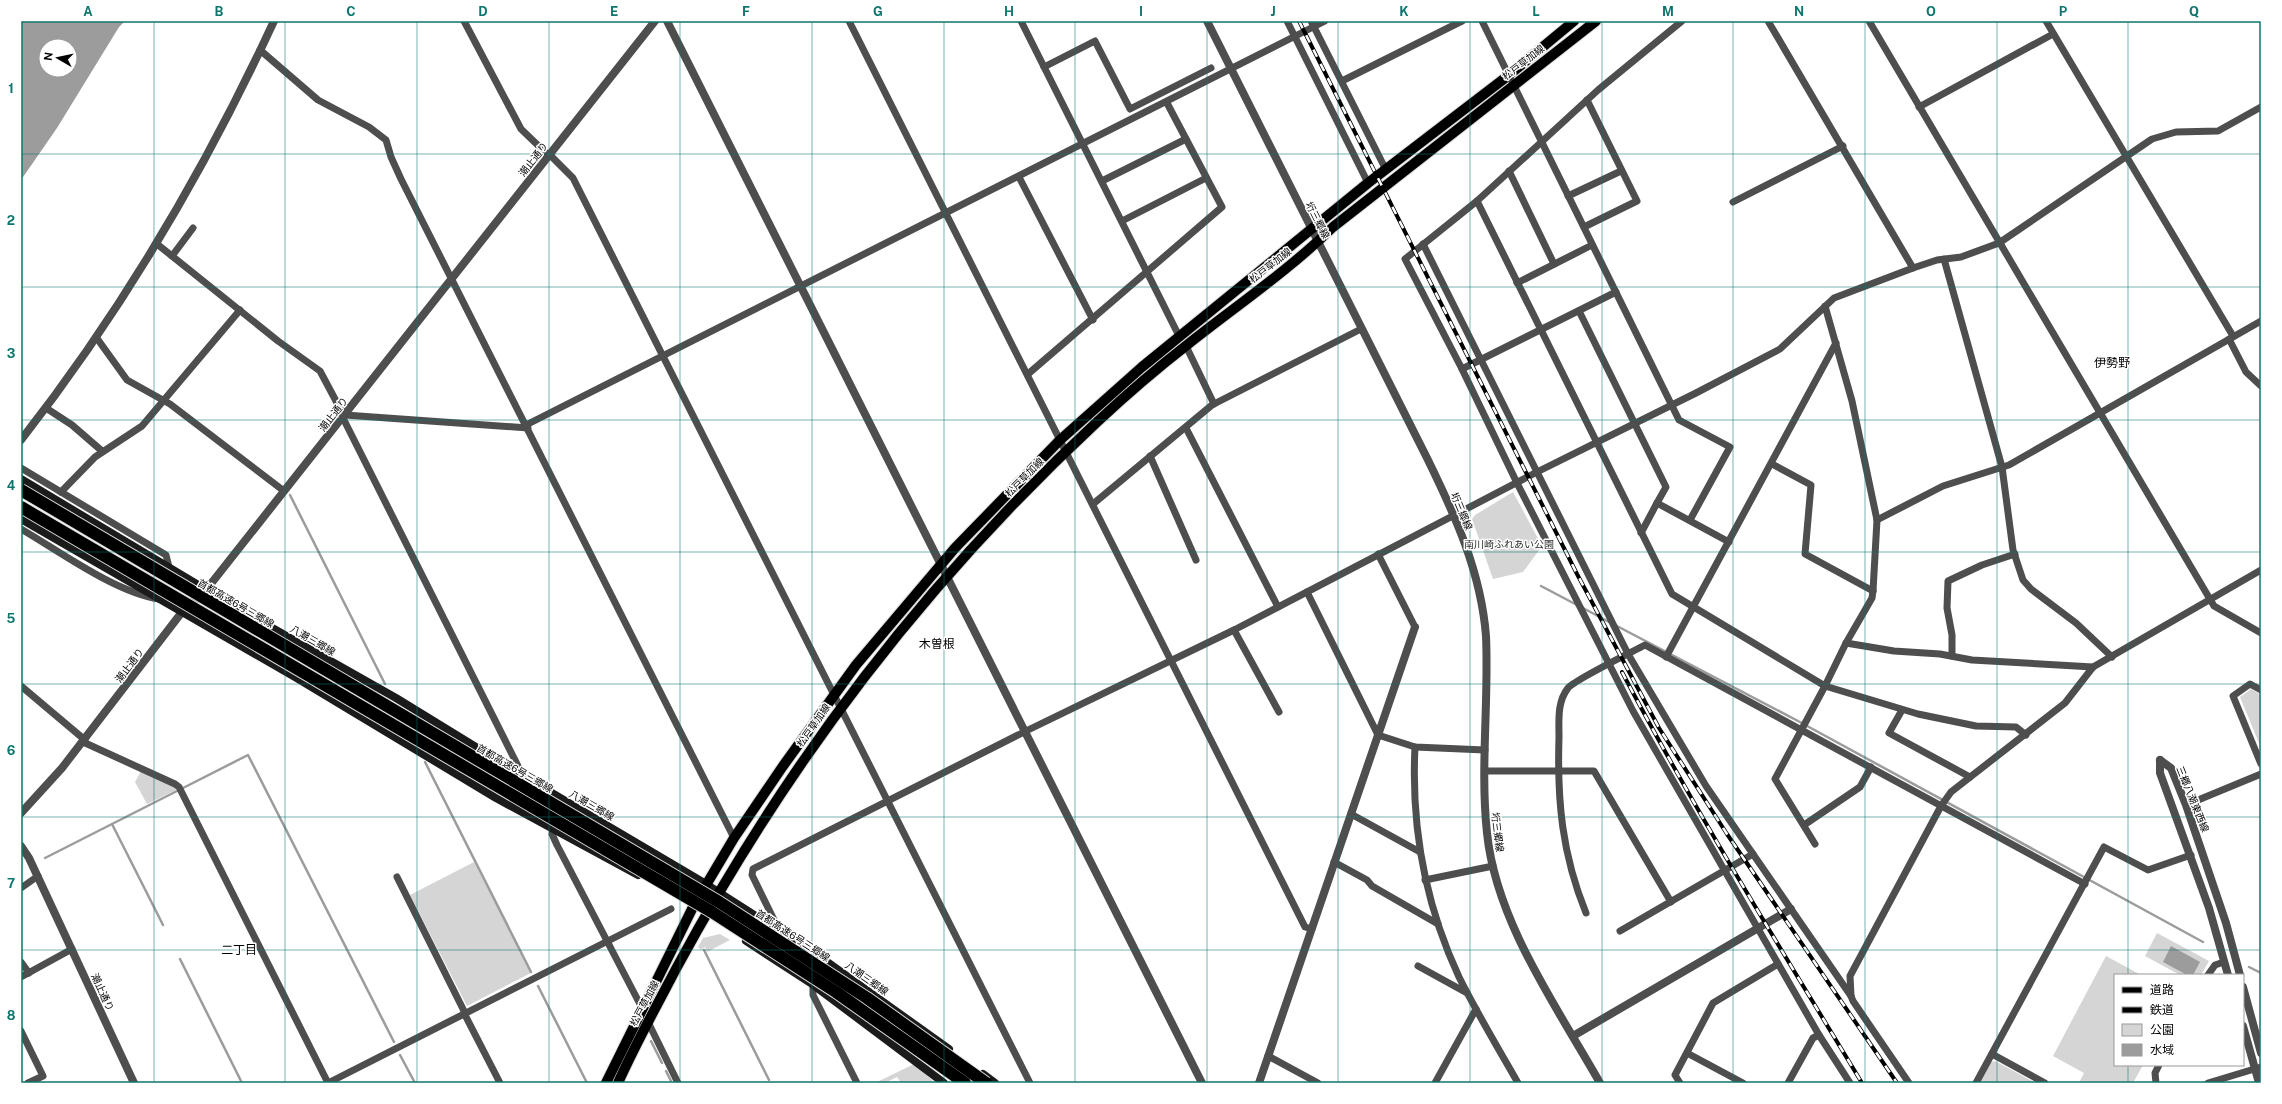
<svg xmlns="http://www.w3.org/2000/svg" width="2282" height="1104" viewBox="0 0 2282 1104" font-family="'Public Sans','Noto Sans JP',sans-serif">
  <rect width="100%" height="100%" fill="#fff"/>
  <g fill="#d5d5d5">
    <polygon points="1513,492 1542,546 1523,572 1493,579 1472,519 1475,515"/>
    <polygon points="2251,689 2261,695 2261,748 2240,697"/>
    <polygon points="141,771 175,787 176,790 147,804 135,782"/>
    <polygon points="474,862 531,973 467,1006 410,895"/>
    <polygon points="2157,933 2209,961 2201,975 2180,975 2145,956"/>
    <polygon points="720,934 730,940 707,952 705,947 701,950 698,947 703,938"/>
    <polygon points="2106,956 2141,975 2115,975 2115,1065 2143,1065 2133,1083 2079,1083 2084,1073 2053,1056"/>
    <polygon points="1995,1061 2036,1083 1980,1083 1991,1062"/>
    <polygon points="914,1064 933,1081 929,1083 901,1083 897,1077 885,1083 875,1083"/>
  </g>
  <g fill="#9c9c9c" fill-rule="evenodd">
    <path d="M21,21H125L119,27L57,128L21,180ZM46,46H70V70H46Z"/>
    <polygon points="2171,946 2200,962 2193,975 2187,975 2163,962"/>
  </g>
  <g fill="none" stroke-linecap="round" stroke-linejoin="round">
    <g stroke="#9c9c9c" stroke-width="2.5">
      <polyline points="290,495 385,684"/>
      <polyline points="1541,586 1577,605"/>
      <polyline points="1583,608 1609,622"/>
      <polyline points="1615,625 1798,721 2203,942"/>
      <polyline points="425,762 531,972"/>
      <polyline points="183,788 248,755 394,1042"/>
      <polyline points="112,824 163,925"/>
      <polyline points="45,858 177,791"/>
      <polyline points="704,950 769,1080"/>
      <polyline points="180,959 242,1083"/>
      <polyline points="2249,967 2261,973"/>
      <polyline points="538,986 587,1083"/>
      <polyline points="651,1041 662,1063"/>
      <polyline points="400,1055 415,1083"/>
      <polyline points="666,1071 671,1081"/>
    </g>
    <defs>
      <g id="primary">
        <polyline points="606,1083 693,907 734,838 783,766 856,665 955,548 1060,440 1142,367 1368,183 1509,75 1574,21"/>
        <path d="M618,1083C636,1043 657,1005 677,967C789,760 925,582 1097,422C1126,395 1156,369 1187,345C1236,306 1288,271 1333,227L1596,21"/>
      </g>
    </defs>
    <use href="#primary" stroke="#dbdbdb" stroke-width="12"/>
    <g stroke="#4e4e4e" stroke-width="7">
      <polyline points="464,21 521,129 548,155"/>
      <polyline points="849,21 1305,927 1312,929"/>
      <polyline points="1021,21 1179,336"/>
      <polyline points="1287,21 1368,183"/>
      <polyline points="1311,21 1386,170"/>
      <polyline points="1482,21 1679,420 1730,447 1690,520"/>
      <polyline points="1768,21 1913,268"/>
      <polyline points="1869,21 2214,606 2261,633"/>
      <polyline points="2046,21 2233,336"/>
      <polyline points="260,50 318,100 369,127 386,140 391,157 401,179 734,838"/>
      <polyline points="1044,67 1095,41 1130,109 1211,68"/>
      <polyline points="1342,81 1462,21"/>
      <polyline points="1919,107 2053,34"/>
      <polyline points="549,154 573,178 1030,1083"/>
      <polyline points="1509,171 1554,264"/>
      <polyline points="1019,177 1093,320"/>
      <polyline points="1102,181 1186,139"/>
      <polyline points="1568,196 1621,171"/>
      <polyline points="1477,201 1672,594 1825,686 1918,714 1976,726 2016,727 2026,735"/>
      <polyline points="1733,202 1843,146"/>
      <polyline points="1122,221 1206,178"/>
      <polyline points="1584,227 1637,201 1587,100"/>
      <polyline points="157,244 278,341 320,371 344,416"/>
      <polyline points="1423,244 1628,654 1706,786 1851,996"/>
      <polyline points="172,256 193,228"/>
      <polyline points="1944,259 2002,467 2013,550 2023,580 2031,589 2076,623 2112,657"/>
      <polyline points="1517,283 1592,245"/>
      <polyline points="1616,292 1462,369 1405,259 1477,201 1598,90 1682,21"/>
      <polyline points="1579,311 1666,487 1657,503"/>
      <polyline points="96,337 127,380 170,404 284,491"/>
      <polyline points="2229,339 2246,372 2261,386"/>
      <polyline points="1186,346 1214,404"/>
      <polyline points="1462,369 1517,483 1633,711 1819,1035 1850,1083"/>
      <polyline points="1028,374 1222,207 1167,103"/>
      <polyline points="46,408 72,425 102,451"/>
      <polyline points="345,415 528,428"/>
      <polyline points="343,418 523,776"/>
      <polyline points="526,425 1325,21"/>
      <polyline points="1186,428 1278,607"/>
      <polyline points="1150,456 1196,560"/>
      <polyline points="1772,464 1811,485 1805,554 1873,591"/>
      <polyline points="21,468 166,555 169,567"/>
      <polyline points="61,492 95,457 142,426 240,310"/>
      <polyline points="1093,504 1212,405 1361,329"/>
      <polyline points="1877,520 1943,486 2009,465 2261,321"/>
      <path d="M21,529C59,551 116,593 159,599"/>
      <polyline points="1641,533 1657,503 1729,542"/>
      <polyline points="1378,554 1415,627"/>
      <polyline points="1307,592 1378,735 1415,747 1485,750"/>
      <polyline points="1234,630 1279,712"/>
      <polyline points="1846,643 1894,651 1940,654 1972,660 2093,667"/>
      <polyline points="1952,656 1952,635 1947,608 1948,581 1982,565 2015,554"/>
      <polyline points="1666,657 1836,343"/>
      <polyline points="21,686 85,740"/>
      <polyline points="2261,690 2250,684 2233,696 2261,764"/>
      <polyline points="1902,710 1889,733 1970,777"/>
      <polyline points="83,742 175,784 179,787 328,1083 671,909"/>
      <path d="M1415,747C1411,827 1425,904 1459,977C1477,1013 1498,1048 1518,1083"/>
      <polyline points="1485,771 1594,771 1671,902"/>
      <polyline points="2186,805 2261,774"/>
      <polyline points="1351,814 1420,852"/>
      <polyline points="1804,825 1860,787 1871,767"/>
      <polyline points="553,828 552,834 557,845 642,1008"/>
      <polyline points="1815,844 1775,779 1825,686 1846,643 1872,598 1873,591 1877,520 1852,401 1825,306"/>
      <polyline points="1334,862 1367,880 1372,886 1438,924"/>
      <polyline points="397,877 465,1013"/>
      <polyline points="1425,880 1493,866"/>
      <polyline points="21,888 38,876"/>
      <path d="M1586,913C1562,854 1557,801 1559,737C1559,720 1557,702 1568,688C1574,680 1632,652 1645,645L2085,884"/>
      <polyline points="779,930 752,875 753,869 759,866 1026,731 1234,630 1537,472 1696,393 1780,349 1834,298 1913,268 1937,260 1961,257 1999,243 2152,139 2176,132 2218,131 2261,107"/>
      <polyline points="1620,931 1753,854"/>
      <polyline points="21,962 29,973"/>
      <polyline points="1418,966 1467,993"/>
      <polyline points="2208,975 2215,965 2224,962"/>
      <polyline points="21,977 72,949"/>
      <polyline points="813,981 813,995 857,1083"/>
      <polyline points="464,1013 500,1083"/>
      <polyline points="648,1022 678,1083"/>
      <polyline points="21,1031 43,1076 28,1083"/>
      <polyline points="1687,1053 1743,1083"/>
      <polyline points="1992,1054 2045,1083"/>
      <polyline points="1268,1056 1318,1083"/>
      <polyline points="1435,1083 1476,1009"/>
      <polyline points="1680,1083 1675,1075 1713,1003 1778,964"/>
      <polyline points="1788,1083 1813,1038 1819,1035"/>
      <polyline points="1909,1083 1853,1001 1851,996 1850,976 1941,806 1951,792 2065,703 2093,667 2261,570"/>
      <polyline points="1976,1083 2104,847 2148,870 2191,855"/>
      <polyline points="2156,1083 2155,1073 2159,1065"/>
      <polyline points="2208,1083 2261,1067"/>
    </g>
    <g stroke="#4e4e4e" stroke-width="8">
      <polyline points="667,21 1202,1083"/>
      <path d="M1207,21L1427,458C1455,515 1481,572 1486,636C1489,702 1480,768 1487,833C1496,922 1557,1007 1600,1083"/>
      <path d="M21,440C122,311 205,170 274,21"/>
      <polyline points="2160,760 2171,768 2186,805 2226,923 2240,975"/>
      <polyline points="2160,760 2160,773 2209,908 2228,975"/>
      <polyline points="21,813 62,768 182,612 206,590 655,21"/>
      <polyline points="21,846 29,858 134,1083"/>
      <polyline points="2243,987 2261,1053"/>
      <polyline points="2243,1026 2259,1083"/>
      <polyline points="1573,1036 1791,909"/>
      <polyline points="1259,1083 1415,627"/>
    </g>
    <g stroke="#1b1b1b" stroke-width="8">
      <polyline points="21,479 230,604 396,698 523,776 706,884 823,959 949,1049"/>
      <polyline points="21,519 295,677 496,798 638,875"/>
      <polyline points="746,941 812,984 944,1083"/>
      <polyline points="983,1074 995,1083"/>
    </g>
    <use href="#primary" stroke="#000" stroke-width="10"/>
    <defs>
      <g id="rail">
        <polyline points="1299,21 1577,574 1659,728 1727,834 1897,1083"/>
        <path d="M1622,672C1696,813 1780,947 1862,1083"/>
      </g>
    </defs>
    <use href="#rail" stroke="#000" stroke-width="4"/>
    <use href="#rail" stroke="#fff" stroke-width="2.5" stroke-dasharray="8" stroke-linecap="butt"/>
    <defs>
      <g id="motorway-bridge">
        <polyline points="21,490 719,902 867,998 986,1083"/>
        <polyline points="21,507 712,912 836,992 965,1083"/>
      </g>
    </defs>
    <use href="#motorway-bridge" stroke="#dbdbdb" stroke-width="14" stroke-linecap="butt"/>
    <use href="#motorway-bridge" stroke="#000" stroke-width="12"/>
  </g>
  <path fill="none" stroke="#0f766e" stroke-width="1" stroke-opacity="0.55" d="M154,21V1083M285,21V1083M417,21V1083M549,21V1083M680,21V1083M812,21V1083M944,21V1083M1075,21V1083M1207,21V1083M1338,21V1083M1470,21V1083M1602,21V1083M1733,21V1083M1865,21V1083M1997,21V1083M2128,21V975M21,154H2261M21,287H2261M21,420H2261M21,552H2261M21,684H2261M21,817H2261M21,950H2261M2128,1065V1083"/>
  <g text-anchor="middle" stroke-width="3" stroke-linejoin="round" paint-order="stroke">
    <g font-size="10" fill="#000" stroke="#fff">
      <text transform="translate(1523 62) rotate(-38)" y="4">松戸草加線</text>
      <text transform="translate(533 159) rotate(-52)" y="4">潮止通り</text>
      <text transform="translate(1318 220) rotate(63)" y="4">垳三郷線</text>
      <text transform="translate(1270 265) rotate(-38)" y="4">松戸草加線</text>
      <text transform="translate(333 414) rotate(-52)" y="4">潮止通り</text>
      <text transform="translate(1024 477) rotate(-45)" y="4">松戸草加線</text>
      <text transform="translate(1462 511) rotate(67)" y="4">垳三郷線</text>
      <text transform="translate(236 603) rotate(30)" y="4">首都高速6号三郷線</text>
      <text transform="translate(313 640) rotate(30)" y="4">八潮三郷線</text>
      <text transform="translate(129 665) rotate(-53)" y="4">潮止通り</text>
      <text transform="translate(813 725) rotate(-55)" y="4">松戸草加線</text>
      <text transform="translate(515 768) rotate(30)" y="4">首都高速6号三郷線</text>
      <text transform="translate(2193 799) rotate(68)" y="4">三郷八潮東西線</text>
      <text transform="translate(592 805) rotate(30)" y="4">八潮三郷線</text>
      <text transform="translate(1498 832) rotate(83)" y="4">垳三郷線</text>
      <text transform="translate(793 935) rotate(33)" y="4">首都高速6号三郷線</text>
      <text transform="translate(867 978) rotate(35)" y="4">八潮三郷線</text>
      <text transform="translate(103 992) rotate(65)" y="4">潮止通り</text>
      <text transform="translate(644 1003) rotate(-62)" y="4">松戸草加線</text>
    </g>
    <g font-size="10" fill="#2c2c2c" stroke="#fff">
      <text x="1509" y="548">南川崎ふれあい公園</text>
    </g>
    <g font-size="12" fill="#000" stroke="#fff">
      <text x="2112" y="367">伊勢野</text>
      <text x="937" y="648">木曽根</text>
      <text x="239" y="954">二丁目</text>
    </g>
  </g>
  <rect width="2282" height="1104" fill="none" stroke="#ffffff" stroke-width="44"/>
  <rect x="2114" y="974" width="130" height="92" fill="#ffffff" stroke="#999999"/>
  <rect x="2122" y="987" width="20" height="6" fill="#000000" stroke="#999999"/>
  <text x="2150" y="994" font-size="12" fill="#000000">道路</text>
  <rect x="2122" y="1007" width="20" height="6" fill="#000000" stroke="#999999"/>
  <text x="2150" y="1014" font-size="12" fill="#000000">鉄道</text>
  <rect x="2122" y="1024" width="20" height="12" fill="#d5d5d5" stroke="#999999"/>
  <text x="2150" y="1034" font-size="12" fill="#000000">公園</text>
  <rect x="2122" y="1044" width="20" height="12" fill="#9c9c9c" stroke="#999999"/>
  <text x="2150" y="1054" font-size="12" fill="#000000">水域</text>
  <g transform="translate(58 58) rotate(279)"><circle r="19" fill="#ffffff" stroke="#999999"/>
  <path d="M0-3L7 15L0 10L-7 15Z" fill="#000000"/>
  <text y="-6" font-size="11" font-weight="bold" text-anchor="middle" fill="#000000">N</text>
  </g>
  <rect x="22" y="22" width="2238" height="1060" fill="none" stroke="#0f766e" stroke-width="1.5"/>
  <g font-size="13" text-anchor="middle" font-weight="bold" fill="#0f766e">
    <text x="88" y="16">A</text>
    <text x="219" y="16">B</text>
    <text x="351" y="16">C</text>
    <text x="483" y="16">D</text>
    <text x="614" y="16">E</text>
    <text x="746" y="16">F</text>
    <text x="878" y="16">G</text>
    <text x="1009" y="16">H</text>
    <text x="1141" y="16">I</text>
    <text x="1273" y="16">J</text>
    <text x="1404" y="16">K</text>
    <text x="1536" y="16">L</text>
    <text x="1668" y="16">M</text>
    <text x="1799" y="16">N</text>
    <text x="1931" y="16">O</text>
    <text x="2063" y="16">P</text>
    <text x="2194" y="16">Q</text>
    <text x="11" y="93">1</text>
    <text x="11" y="225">2</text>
    <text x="11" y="358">3</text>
    <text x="11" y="490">4</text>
    <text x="11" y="623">5</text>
    <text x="11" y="755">6</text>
    <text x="11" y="888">7</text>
    <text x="11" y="1020">8</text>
  </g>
</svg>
